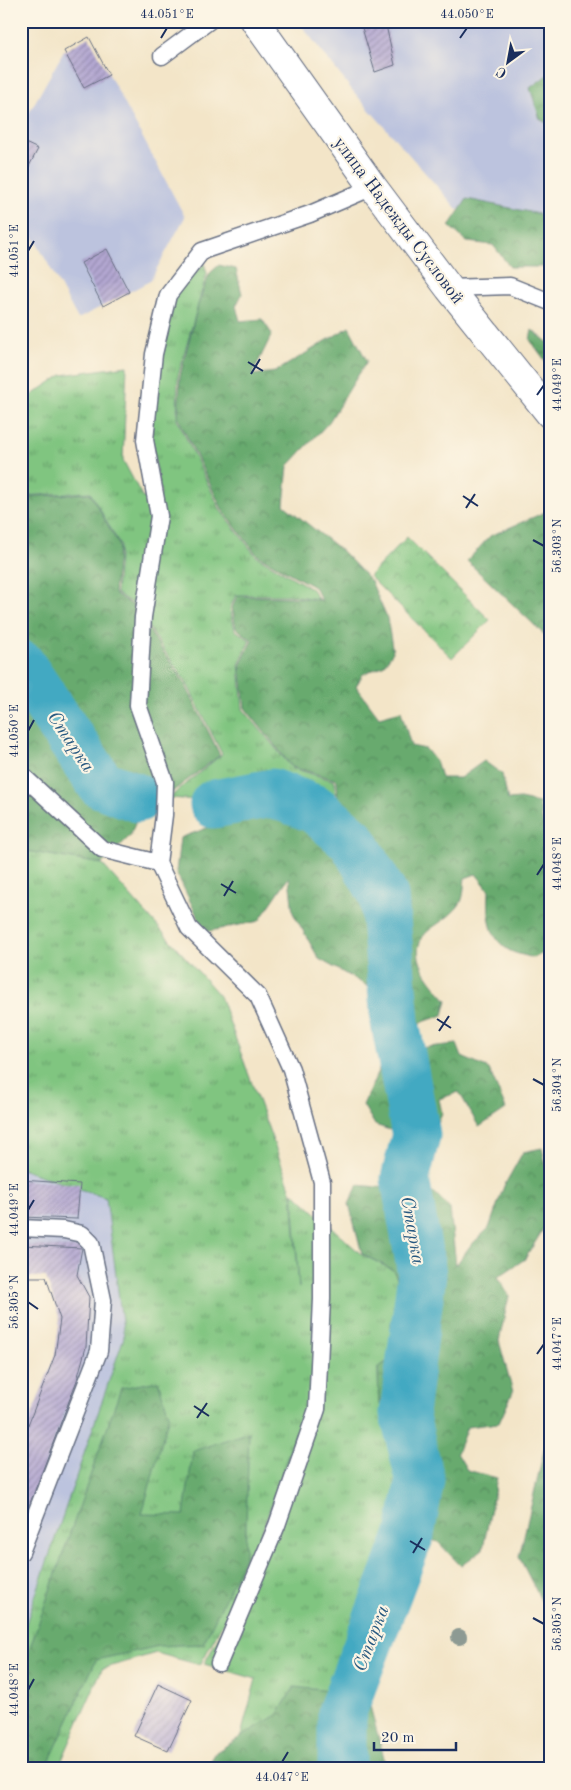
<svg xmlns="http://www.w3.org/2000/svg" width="571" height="1790" viewBox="0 0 571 1790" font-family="'Old Standard TT',serif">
  <defs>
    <pattern id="grass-tufts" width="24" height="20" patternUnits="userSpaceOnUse" patternTransform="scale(1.25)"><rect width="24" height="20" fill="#80c580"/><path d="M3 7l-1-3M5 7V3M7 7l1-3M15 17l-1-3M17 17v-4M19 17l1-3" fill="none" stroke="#68a06c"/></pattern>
    <pattern id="forest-crowns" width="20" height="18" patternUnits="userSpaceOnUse" patternTransform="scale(1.25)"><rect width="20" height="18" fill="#68aa6e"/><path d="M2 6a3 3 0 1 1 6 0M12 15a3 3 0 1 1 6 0" fill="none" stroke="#558b5e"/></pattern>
    <pattern id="park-crowns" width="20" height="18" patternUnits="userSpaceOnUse" patternTransform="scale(1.25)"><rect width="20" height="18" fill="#80c580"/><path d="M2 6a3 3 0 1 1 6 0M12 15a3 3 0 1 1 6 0" fill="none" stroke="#68a06c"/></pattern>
    <pattern id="building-hatch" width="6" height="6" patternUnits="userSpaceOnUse" patternTransform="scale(1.25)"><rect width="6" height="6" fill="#b3a7d1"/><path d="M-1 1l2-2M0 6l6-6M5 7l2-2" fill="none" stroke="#9188ad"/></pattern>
  </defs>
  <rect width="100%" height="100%" fill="#fcf5e5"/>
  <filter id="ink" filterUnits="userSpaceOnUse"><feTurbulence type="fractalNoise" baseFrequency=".02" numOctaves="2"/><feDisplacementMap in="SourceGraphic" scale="10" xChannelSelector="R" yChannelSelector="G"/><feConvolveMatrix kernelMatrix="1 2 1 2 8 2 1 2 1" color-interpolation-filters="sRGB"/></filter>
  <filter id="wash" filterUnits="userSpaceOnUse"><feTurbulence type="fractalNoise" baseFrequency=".0096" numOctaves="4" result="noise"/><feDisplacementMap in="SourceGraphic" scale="20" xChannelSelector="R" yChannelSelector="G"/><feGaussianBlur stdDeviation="1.12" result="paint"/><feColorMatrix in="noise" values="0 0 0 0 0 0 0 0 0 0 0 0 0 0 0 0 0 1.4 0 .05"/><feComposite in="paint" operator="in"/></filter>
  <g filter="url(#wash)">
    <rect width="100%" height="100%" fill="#f3e5c8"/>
    <g fill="#bcc3de">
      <polygon points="298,21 550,21 550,227 457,209 352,90"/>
      <polygon points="89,37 185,217 150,281 78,319 21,214 21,127 64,51"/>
      <polygon points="21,1169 106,1197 124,1337 21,1638 21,1443 55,1355 60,1319 46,1277 21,1277"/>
    </g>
    <g fill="url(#grass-tufts)" stroke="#4e7a6f">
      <polygon points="204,263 207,273 178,376 177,419 221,511 256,556 312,589 318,599 289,595 236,595 230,608 235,630 250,640 239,665 243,709 292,768 335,781 336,813 321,810 273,790 214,801 169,798 222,754 187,684 133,604 116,593 120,545 90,492 21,496 21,402 62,375 127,366 123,460 143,498 161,495 151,440 157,357 173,297"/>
      <polygon points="21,850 102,864 220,996 292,1193 299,1288 293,1192 361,1254 393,1270 400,1285 391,1324 394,1356 378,1368 379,1404 404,1413 420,1479 410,1534 348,1696 387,1769 232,1769 256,1679 204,1664 248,1582 296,1431 245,1582 200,1665 156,1653 102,1669 58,1769 21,1769 21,1638 124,1337 106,1198 21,1169"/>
    </g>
    <g fill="url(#forest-crowns)" stroke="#426c66">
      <polygon points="550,73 550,125 540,119 530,88"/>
      <polygon points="467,199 539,214 550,228 550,267 510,267 493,245 467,242 449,226"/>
      <path d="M219,265L236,269L242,294L236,306L240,321L262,319L272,334L252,375L275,372L349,327L367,361L329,422L288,466L284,505L343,552L371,581L387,618L393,652L383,666L363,674L356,686L379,717L401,711L411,746L426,749L437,763L441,778H460L484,761L502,774L508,800L520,799L539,803L543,825L550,833V950L533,958C525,955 514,954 507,949C487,935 488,912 489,890L476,874L465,878C464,885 464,896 461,902C455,913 443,920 432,928C401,950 430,981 447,1000L443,1015L420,1023L378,992L319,959L293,913L289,877L259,921L205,932L176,872L180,838L271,804L338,815L337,780L292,767L245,708L240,666L252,640L236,628L232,608L237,596L291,597L322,600L314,587L257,555L223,511L178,418L180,376L198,305L209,274Z"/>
      <polygon points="532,330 550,344 550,367 530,340"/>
      <polygon points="90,493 119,545 114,593 132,605 185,684 220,755 137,819 130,836 102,864 21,850 21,497"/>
      <polygon points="550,510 550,640 467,561 490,536"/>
      <polygon points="457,1044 462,1057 489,1069 506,1109 479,1127 459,1092 439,1099 442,1113 433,1136 390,1130 375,1125 363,1105 380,1067 391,1051"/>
      <polygon points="542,1148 550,1184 550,1218 525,1259 498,1277 509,1296 499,1341 513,1392 499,1423 467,1427 457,1453 467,1470 497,1478 483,1549 461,1566 438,1542 410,1534 420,1479 404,1413 379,1404 378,1368 395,1356 391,1324 401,1285 393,1270 362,1254 349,1204 358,1185 435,1193 450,1209 456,1265 470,1246 489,1228 504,1186 523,1152"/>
      <polygon points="158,1381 169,1415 142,1514 184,1515 193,1451 249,1432 245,1557 203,1644 159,1646 96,1660 49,1762 21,1766 21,1673 121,1388"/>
      <polygon points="550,1425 550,1618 519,1557"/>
      <polygon points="294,1687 367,1695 387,1769 206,1769 216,1752 278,1714"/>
    </g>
    <polygon fill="url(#park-crowns)" stroke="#4e7a6f" points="407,537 490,620 452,658 369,576"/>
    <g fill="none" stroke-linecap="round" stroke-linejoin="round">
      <g stroke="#42a9c2" stroke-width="49">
        <polyline points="21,665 101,784 138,798"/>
        <polyline points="214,804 272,793 315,809 352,840 384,896 395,1022 416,1135 405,1179 422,1274 404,1413 420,1479 410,1534 342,1712 342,1769"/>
      </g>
    </g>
    <g id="blocks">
      <g fill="url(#building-hatch)">
        <polygon points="360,21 385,21 395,65 375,72"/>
        <polygon points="89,37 109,75 84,88 64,51"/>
        <polygon points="21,141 38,149 26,172 21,170"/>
        <polygon points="107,249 129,292 103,306 81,263"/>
        <polygon points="21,1180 80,1184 77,1219 21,1217"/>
        <polygon points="21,1245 82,1248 77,1275 89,1297 86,1347 77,1380 21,1527 21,1443 55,1355 60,1319 46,1277 21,1277"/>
        <polygon points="158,1684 192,1700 168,1751 134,1736"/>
      </g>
    </g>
  </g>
  <g filter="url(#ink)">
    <use href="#blocks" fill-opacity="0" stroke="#676f83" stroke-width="1"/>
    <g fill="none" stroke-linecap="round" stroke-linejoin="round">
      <defs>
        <g id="lane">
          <polyline points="162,56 209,21"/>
          <polyline points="449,288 510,286 550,302"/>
          <polyline points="21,774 102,849 158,863"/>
          <polyline points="21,1228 64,1230 82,1234 91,1243 103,1300 99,1351 21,1552"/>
          <polyline points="219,1663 277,1525 317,1409 322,1299 322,1182 291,1069 258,996 189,928 158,863 164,815 165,782 138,705 143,617 159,516 145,440 154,354 168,295 202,251 310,214 373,187"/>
        </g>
        <polyline id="secondary" points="255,21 373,187 449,288 550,414"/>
      </defs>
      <use href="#lane" stroke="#676f83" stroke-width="19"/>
      <use href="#secondary" stroke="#676f83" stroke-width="30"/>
      <use href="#lane" stroke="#fff" stroke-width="16"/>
      <use href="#secondary" stroke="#fff" stroke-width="28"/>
    </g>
    <circle fill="#8d9a93" cx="459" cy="1637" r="8"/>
  </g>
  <path fill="none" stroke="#1b2f5e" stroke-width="2" d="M161,38L167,28M460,38L467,28M28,251L34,241M248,362L263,371M251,374L260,359M537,395L544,385M463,496L478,506M466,508L475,494M533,540L544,546M28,731L34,720M537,875L544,864M221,884L236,893M224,896L233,881M437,1019L451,1028M439,1031L449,1016M533,1079L544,1085M28,1210L34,1200M28,1302L38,1309M537,1354L544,1344M194,1406L209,1416M197,1418L207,1403M410,1541L425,1550M413,1553L422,1538M533,1618L544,1624M28,1690L34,1679M282,1762L288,1752"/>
  <g text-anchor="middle" stroke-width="4.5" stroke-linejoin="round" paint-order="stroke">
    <g font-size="18" fill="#1b2f5e" stroke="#fcf5e5">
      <text transform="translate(399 220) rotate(53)" y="6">улица Надежды Сусловой</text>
    </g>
    <g font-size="19" font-style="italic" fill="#295a81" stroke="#fcf5e5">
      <text transform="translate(72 741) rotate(56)" y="7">Старка</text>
      <text transform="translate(414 1230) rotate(80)" y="7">Старка</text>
      <text transform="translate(370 1638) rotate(-69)" y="7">Старка</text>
    </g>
  </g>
  <rect width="571" height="1790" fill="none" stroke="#fcf5e5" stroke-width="55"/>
  <g transform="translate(508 62) rotate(212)" stroke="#fcf5e5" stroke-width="4" paint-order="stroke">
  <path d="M0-4L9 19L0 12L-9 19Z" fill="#1b2f5e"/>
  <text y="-8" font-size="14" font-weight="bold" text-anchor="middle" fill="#1b2f5e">С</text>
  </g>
  <path d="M374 1742v8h82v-8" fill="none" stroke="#1b2f5e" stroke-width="2.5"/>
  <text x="381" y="1742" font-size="15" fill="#1b2f5e" stroke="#fcf5e5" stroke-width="4" paint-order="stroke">20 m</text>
  <rect x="28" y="28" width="516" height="1734" fill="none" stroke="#1b2f5e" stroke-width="2"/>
  <g font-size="12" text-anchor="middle" fill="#1b2f5e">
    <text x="167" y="18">44.051°E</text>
    <text x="467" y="18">44.050°E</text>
    <text transform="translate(14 251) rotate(-90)" y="4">44.051°E</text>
    <text transform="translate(557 385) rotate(-90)" y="4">44.049°E</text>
    <text transform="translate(557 546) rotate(-90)" y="4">56.303°N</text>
    <text transform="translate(14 731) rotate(-90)" y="4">44.050°E</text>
    <text transform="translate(557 864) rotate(-90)" y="4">44.048°E</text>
    <text transform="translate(557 1085) rotate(-90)" y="4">56.304°N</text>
    <text transform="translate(14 1210) rotate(-90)" y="4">44.049°E</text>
    <text transform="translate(14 1302) rotate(-90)" y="4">56.305°N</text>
    <text transform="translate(557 1344) rotate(-90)" y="4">44.047°E</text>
    <text transform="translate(557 1624) rotate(-90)" y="4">56.305°N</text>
    <text transform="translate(14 1690) rotate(-90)" y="4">44.048°E</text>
    <text x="282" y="1781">44.047°E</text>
  </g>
</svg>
